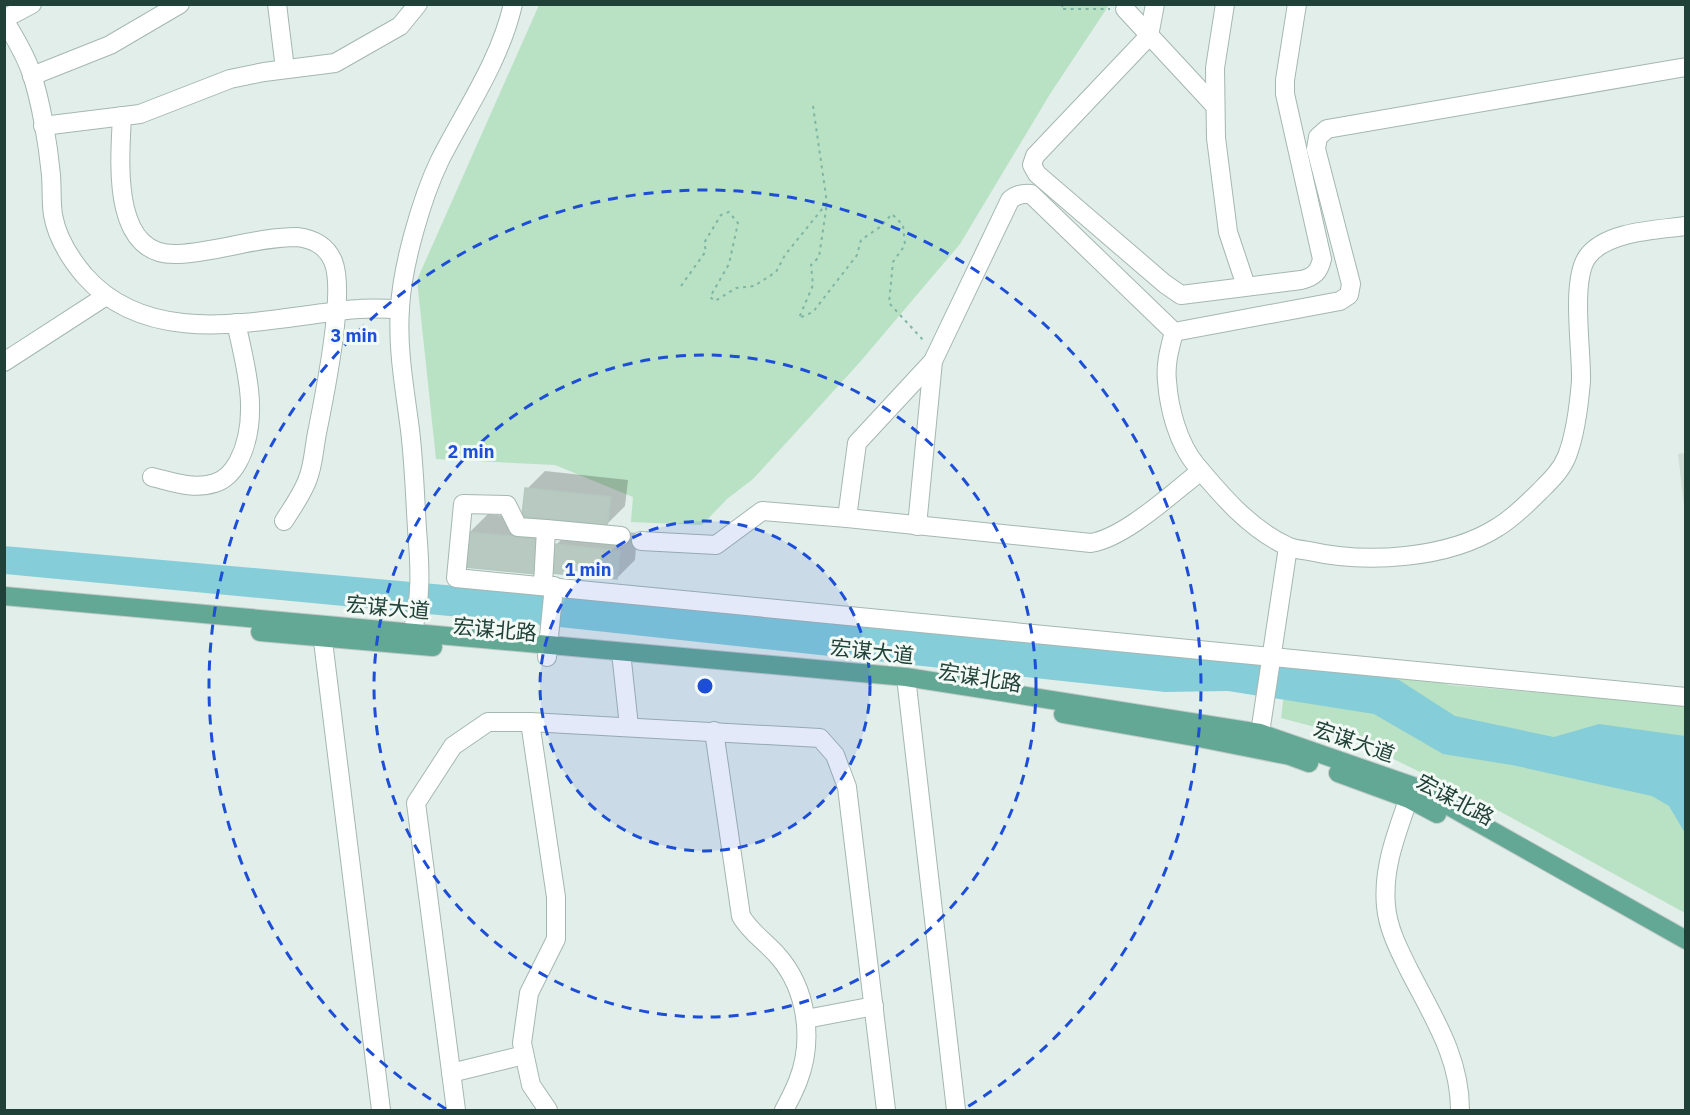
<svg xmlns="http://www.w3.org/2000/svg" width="1690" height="1115" viewBox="0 0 1690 1115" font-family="'IBM Plex Sans','Noto Sans SC',sans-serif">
  <rect width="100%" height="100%" fill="#e2eee9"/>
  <polygon fill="#d0ded7" points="1685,453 1686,453 1685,515 1678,454"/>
  <g fill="#b9e1c3">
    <polygon points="539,5 539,4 1109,5 1050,94 960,244 860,362 753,479 727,499 702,525 631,522 633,497 555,465 436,459 417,280"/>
    <polygon points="1289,652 1429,677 1449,685 1685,705 1685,913 1503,813 1345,735 1281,718"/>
  </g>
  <polygon fill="#85cdd8" points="4,546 1319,662 1399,680 1455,716 1554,737 1599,724 1685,736 1685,833 1669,806 1652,796 1512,765 1443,754 1374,714 1228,691 1165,692 513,622 5,574"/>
  <polygon fill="#0003" points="545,471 628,480 625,506 607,524 557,519 554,547 574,527 637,533 635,560 617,578 470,532 488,514 524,518 527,489"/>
  <g fill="#b7c9c1" stroke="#b4c8c0" stroke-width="1.5">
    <polygon points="525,488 611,497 607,526 522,516"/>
    <polygon points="469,532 540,539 536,574 465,567"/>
    <polygon points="554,544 620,551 617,579 552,573"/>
  </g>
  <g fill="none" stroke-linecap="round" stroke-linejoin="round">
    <defs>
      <g id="minor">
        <polyline points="277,4 285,69"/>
        <path d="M1155,4L1149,36L1035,156L1032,165L1037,174L1165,284L1181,295L1301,280C1314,277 1319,272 1322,259L1285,94V80L1297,4"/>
        <polyline points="1225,4 1215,68 1216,138 1228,232 1246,286"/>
        <polyline points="1125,9 1215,106"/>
        <polyline points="4,19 32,4"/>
        <path d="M4,20C14,36 25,54 31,72C41,101 48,144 51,175C52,188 51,202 53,215C57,238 69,257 84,275C147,347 249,322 332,312C341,311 350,309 359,309C372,308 386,309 400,309"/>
        <polyline points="32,76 110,45 180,4"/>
        <path d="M122,116C120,159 110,258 178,254C218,252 257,237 297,237C313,239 326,245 333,261C346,291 325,393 318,428C314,445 314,465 307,481C301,496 292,508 284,521"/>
        <polyline points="43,126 140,114 230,79 264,72 335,63 400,26 418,4"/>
        <path d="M1174,332C1170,347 1165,364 1167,381C1169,409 1178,443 1196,465C1222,496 1250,529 1287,546C1293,549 1302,550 1309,551C1366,564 1448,559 1498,527C1513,518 1527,504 1539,492C1550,481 1561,471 1567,456C1576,433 1579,405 1581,381C1582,350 1570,279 1588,256C1607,231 1657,230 1686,226"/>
        <polyline points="1174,332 1340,301 1349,295 1351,284 1316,149 1318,137 1327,129 1686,67"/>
        <polyline points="4,362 106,296"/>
        <path d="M152,477C173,482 193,490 215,483C225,480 233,471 238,462C261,419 246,367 236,323"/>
        <path d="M847,518L1091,543C1126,537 1172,493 1201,471"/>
        <polyline points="917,526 933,361"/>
        <polyline points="546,529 621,536"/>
        <path d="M641,541L716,545L762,511L847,518L857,443L933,361L1010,200C1016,195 1023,193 1031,194L1174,332"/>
        <polyline points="543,585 546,529 518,527 507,505 463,504 456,578 1686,697"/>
        <polyline points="321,625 381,1110"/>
        <path d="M412,633C422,598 420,565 417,529C415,496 414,463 410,430C405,390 397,349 400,308C402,266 422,197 440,160C466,109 500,61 513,4"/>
        <polyline points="621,652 629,726"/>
        <polyline points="547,657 554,586"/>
        <polyline points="906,677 956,1110"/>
        <polyline points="530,722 556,897 556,939 529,993 522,1043 531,1085 548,1110"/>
        <path d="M714,731L741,916C750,932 766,942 778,956C807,989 814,1040 798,1081C794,1091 789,1101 784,1110"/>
        <polyline points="1260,733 1288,547"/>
        <path d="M1413,786C1400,825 1382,864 1386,906C1388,929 1399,950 1409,970C1433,1017 1460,1057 1460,1110"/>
        <polyline points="806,1019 874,1006"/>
        <polyline points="451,1073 524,1055"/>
        <polyline points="456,1110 416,803 453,746 488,722 530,722 820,738 835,755 847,787 886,1110"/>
      </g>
      <g id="major">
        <polyline points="4,596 906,677 1260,733 1413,786 1686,940"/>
        <polyline points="260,632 433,647"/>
        <polyline points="1063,714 1194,737 1290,756 1309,763"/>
        <polyline points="1338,773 1409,799 1437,814"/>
      </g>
    </defs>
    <use href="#minor" stroke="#a4b7b0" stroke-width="20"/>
    <use href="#major" stroke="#c1cac7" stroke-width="20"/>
    <g stroke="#7fb5a3" stroke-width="2" stroke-dasharray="3 4.5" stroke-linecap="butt">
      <polyline points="1063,4 1061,9 1110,9"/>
      <polyline points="813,106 827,203"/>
      <polyline points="681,286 706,251 704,243 721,215 729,212 738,223 729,264 710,297 715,301 736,288 754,286 776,272 785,255 827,203 819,257 811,265 813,285 799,318 813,312 857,255 861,240 880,227 892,214 903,225 905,245 893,262 889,303 924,341"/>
    </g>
    <use href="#minor" stroke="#fff" stroke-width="18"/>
    <use href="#major" stroke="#62a895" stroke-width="18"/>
  </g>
  <circle cx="705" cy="686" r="165" fill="#1d4ed8" fill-opacity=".12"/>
  <g fill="none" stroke="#1d4ed8" stroke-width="3" stroke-dasharray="10 8">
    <circle cx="705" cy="686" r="165"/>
    <circle cx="705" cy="686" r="331"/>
    <path d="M446 1109A496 496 0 1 1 964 1109"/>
  </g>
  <g text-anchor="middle" stroke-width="6" stroke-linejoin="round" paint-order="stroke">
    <g font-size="21" fill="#204138" stroke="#f3faf6">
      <text transform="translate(388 608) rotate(5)" y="7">宏谋大道</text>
      <text transform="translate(495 630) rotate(5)" y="7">宏谋北路</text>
      <text transform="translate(872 652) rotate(6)" y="7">宏谋大道</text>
      <text transform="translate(980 678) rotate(9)" y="7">宏谋北路</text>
      <text transform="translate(1354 742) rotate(19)" y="7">宏谋大道</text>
      <text transform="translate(1455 800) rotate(28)" y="7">宏谋北路</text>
    </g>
  </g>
  <circle cx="705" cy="686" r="9" fill="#1d4ed8" stroke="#f3faf6" stroke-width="3"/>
  <g font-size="18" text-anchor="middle" font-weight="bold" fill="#1d4ed8" stroke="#f3faf6" stroke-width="6" stroke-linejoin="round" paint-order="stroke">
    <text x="354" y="342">3 min</text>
    <text x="471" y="458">2 min</text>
    <text x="588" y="576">1 min</text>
  </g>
  <rect width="1690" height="1115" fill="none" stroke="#204138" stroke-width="12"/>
</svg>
